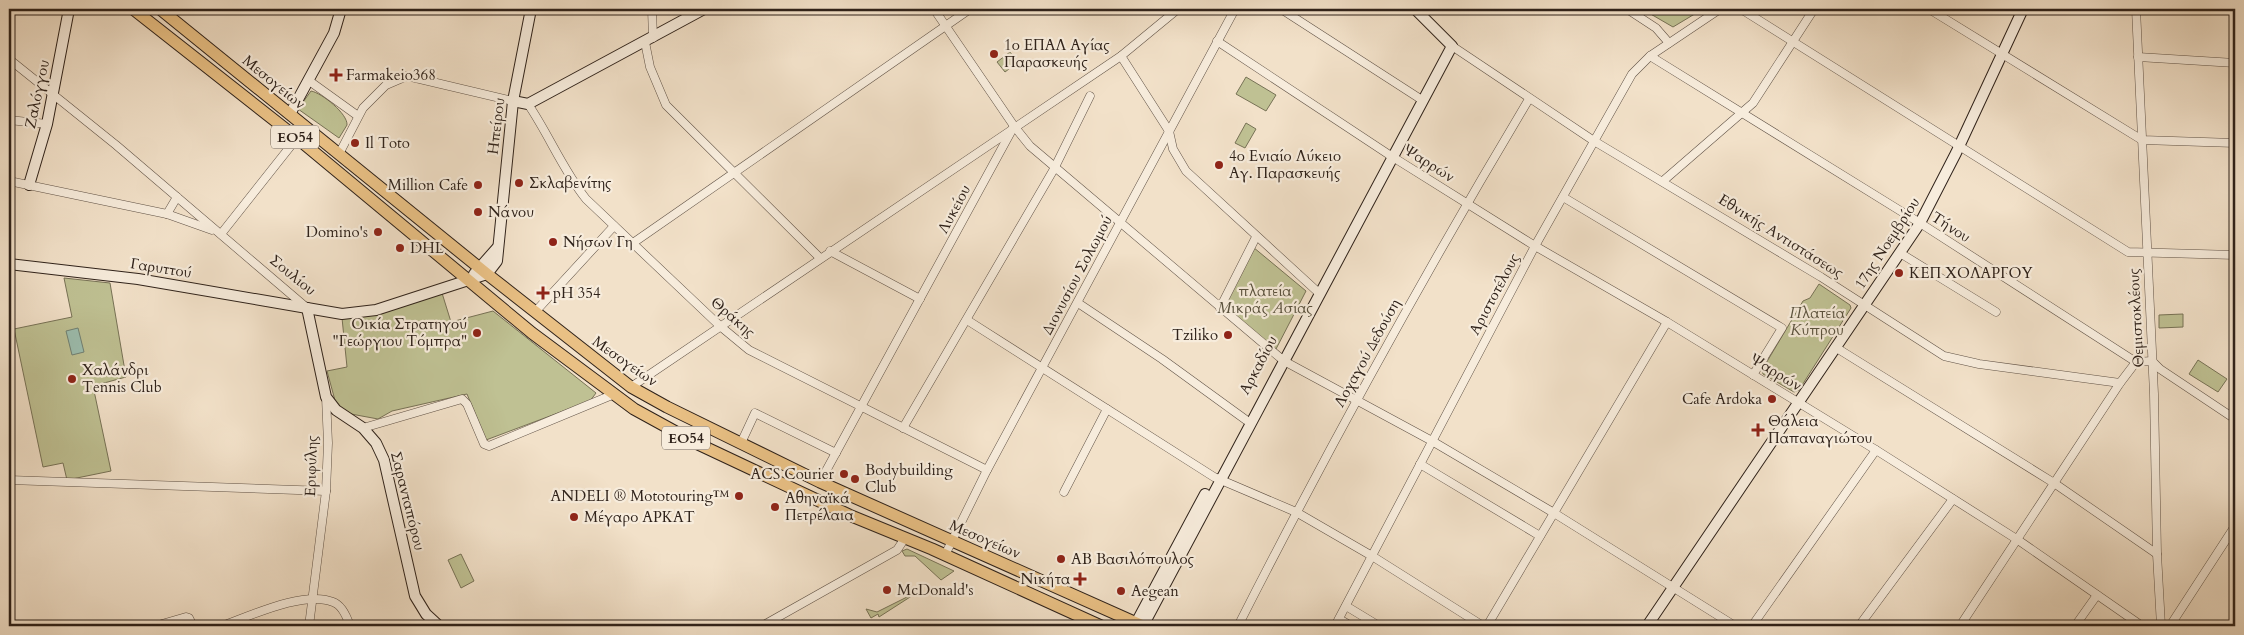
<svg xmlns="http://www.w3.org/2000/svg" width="2244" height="635" viewBox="0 0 2244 635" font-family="Cardo,serif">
  <rect width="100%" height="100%" fill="#f2e1c9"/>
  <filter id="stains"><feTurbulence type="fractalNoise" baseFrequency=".004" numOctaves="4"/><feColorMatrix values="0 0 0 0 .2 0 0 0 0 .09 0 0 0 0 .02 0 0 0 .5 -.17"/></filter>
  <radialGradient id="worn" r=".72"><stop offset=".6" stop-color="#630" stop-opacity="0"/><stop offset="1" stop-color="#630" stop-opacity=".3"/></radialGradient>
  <g fill="#bfc193" stroke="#777256">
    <polygon points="1642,9 1703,9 1673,27"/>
    <polygon points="1010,52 1018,62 1005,72 997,62"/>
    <polygon points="1246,77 1276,95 1266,111 1236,94"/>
    <path d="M311,91C322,93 348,114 347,125L339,138L298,109Z"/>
    <polygon points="1246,123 1256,129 1245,148 1235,143"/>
    <polygon points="1253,247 1306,291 1276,349 1223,307"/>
    <polygon points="64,278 110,283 126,377 93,386 111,471 67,480 63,463 43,467 14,329 72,317"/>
    <polygon points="1819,284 1850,305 1851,308 1799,390 1794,392 1763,374 1762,370 1803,301 1810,298"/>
    <polygon points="442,293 451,322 493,311 596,393 590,401 486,440 467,394 392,411 378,419 351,414 336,404 327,371 347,367 342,318"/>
    <polygon points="2183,314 2183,327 2159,328 2159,315"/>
    <polygon points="2198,360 2227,379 2218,392 2189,374"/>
    <polygon points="907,549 954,571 941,580 915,556 905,556 902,551"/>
    <polygon points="461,554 474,581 461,588 448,560"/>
    <polygon points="921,590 879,617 878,614 871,618 866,609 877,612"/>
  </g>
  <polygon fill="#9cbeaf" stroke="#708073" points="78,328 84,352 72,355 66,331"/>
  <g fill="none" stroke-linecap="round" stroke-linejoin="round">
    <defs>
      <g id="street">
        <polyline points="652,9 653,38"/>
        <polyline points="934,9 1014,126 1030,146 1284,361 1432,441 1554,513 1735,626"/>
        <polyline points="1281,9 1422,100"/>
        <polyline points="1627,9 1656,28 1669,43"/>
        <polyline points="1741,9 2128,252 2235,255"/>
        <polyline points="1929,9 2142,140 2235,143"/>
        <polyline points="2136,9 2154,394 2157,554 2161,626"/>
        <polyline points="1217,41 1388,154 1535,246 1667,322 1876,450 2018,540 2142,626"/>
        <polyline points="645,42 650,67 666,105 820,258"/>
        <polyline points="1452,46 1594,141 1821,277 1944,356 1979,364 2120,383"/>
        <polyline points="1121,56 1169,131 1173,149 1186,171 1320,294"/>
        <polyline points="1650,56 1920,223 2136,362 2152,361 2160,369 2235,419"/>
        <polyline points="2138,57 2235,63"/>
        <polyline points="9,59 116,145 307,308"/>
        <polyline points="308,80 358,116"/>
        <path d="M528,104C549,135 563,170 586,199L720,326L749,350L987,470"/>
        <polyline points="9,120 47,124"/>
        <polyline points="339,154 363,108 386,85 407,76 513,101"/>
        <polyline points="9,181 167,214 212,230"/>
        <polyline points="1663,181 1753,103 1814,9"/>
        <polyline points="1563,197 1782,328 1753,375"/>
        <polyline points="167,214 177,197"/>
        <polyline points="221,234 297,138"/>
        <polyline points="633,243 970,9"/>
        <polyline points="830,251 920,299"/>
        <polyline points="1900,253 1996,312"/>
        <polyline points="1078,303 1162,359 1246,420"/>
        <polyline points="1220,308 1256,237"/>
        <polyline points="535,312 614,226"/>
        <polyline points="967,320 1214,477 1296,512 1372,556 1483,626"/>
        <polyline points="1835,347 2054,483 2157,554"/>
        <polyline points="631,387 1121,56 1178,9"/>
        <polyline points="363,428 462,399 467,404 484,444 489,446 612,395"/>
        <polyline points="903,428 1054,169 1090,96"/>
        <polyline points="741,443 755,413 836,453"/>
        <polyline points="1420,464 1540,536"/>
        <polyline points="9,480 326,491"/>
        <polyline points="820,482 1013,128"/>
        <polyline points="1064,492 1107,409"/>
        <polyline points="945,555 987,470 1235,9"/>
        <polyline points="1346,606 1379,626"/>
        <polyline points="1339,619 1351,626"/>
        <polyline points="155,626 186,617 189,618 193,626"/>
        <path d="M222,626C250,616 304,590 333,602C342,605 347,617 350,626"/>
        <polyline points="309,626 326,491 328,443 326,397"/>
        <polyline points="762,626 897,550 905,538"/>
        <path d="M1238,626C1329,447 1426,271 1529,99"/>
        <polyline points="1335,626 1535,246 1632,74 1650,56 1720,9"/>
        <polyline points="1487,626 1667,322"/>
        <polyline points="1752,626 1876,450"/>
        <polyline points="1859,626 1953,499"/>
        <polyline points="1960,626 2120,383 2136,362"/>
        <polyline points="2075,626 2097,595"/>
        <polyline points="2170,626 2235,526"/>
      </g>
      <g id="secondary">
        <polyline points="513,101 528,104 704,9"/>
        <polyline points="290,114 334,33 341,9"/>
        <polyline points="29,185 47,124 69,9"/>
        <polyline points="9,264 138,279 342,314 376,310 487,274 497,261 513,101 531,9"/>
        <polyline points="474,274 497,248"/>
        <polyline points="307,308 326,397 336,410 363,428 376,443 384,460 415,596 426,614 439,626"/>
        <polyline points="1136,623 1205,494"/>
        <polyline points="1143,626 1452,46 1415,9"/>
        <polyline points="1647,626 1920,223 1956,153 2023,9"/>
      </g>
      <g id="primary">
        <polyline points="133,9 297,138 532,333 634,409 696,443 849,515 932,549 1101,626"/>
        <polyline points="160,9 487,274 631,387 667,407 820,482 1143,626"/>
      </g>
    </defs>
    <use href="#street" stroke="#605246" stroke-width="9"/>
    <use href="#secondary" stroke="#2f221a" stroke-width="12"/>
    <use href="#primary" stroke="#2f221a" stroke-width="13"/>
    <use href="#street" stroke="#f7ecdc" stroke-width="8"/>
    <use href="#secondary" stroke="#f7ecdc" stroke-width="10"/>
    <use href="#primary" stroke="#e9c084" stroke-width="11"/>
  </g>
  <g fill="#8f2418" stroke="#f7ecdc" stroke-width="2">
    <circle cx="994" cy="54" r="5"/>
    <path d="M333.5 67.5h5v5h5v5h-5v5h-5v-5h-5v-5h5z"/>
    <circle cx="355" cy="143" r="5"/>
    <circle cx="1219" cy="165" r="5"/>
    <circle cx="519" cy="183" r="5"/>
    <circle cx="478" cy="185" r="5"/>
    <circle cx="478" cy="212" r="5"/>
    <circle cx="378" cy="232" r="5"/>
    <circle cx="553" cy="242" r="5"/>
    <circle cx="400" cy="248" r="5"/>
    <circle cx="1899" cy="273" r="5"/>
    <path d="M540.5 285.5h5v5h5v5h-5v5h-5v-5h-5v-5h5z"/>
    <circle cx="477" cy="333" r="5"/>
    <circle cx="1228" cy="335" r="5"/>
    <circle cx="72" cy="379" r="5"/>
    <circle cx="1772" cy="399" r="5"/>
    <path d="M1755.5 422.5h5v5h5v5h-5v5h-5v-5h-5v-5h5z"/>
    <circle cx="844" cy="474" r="5"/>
    <circle cx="855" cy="479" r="5"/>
    <circle cx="739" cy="496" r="5"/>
    <circle cx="775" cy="507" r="5"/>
    <circle cx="574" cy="517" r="5"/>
    <circle cx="1061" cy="559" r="5"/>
    <path d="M1077.5 571.5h5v5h5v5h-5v5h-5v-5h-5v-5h5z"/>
    <circle cx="887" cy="590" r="5"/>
    <circle cx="1121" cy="591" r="5"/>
  </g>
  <g text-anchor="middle" stroke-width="4.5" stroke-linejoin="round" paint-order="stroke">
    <g fill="#f7ecdc" stroke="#6b5f54" stroke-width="1">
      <rect x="271" y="125.5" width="48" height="23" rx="4"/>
      <rect x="662" y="426.5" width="48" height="23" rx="4"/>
    </g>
    <g font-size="14" font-weight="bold" fill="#2f221a">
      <text x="295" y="142">ΕΟ54</text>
      <text x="686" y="443">ΕΟ54</text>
    </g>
    <g font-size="15" fill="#2f221a" stroke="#f7ecdc" text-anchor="start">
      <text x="1004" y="50">1ο ΕΠΑΛ Αγίας<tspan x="1004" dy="17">Παρασκευής</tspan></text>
      <text x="346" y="80">Farmakeio368</text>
      <text x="365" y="148">Il Toto</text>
      <text x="1229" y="161">4ο Ενιαίο Λύκειο<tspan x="1229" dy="17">Αγ. Παρασκευής</tspan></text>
      <text x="529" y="188">Σκλαβενίτης</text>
      <text x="468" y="190" text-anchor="end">Million Cafe</text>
      <text x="488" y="217">Νάνου</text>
      <text x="368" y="237" text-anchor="end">Domino's</text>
      <text x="563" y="247">Νήσων Γη</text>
      <text x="410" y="253">DHL</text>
      <text x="1909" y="278">ΚΕΠ ΧΟΛΑΡΓΟΥ</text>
      <text x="553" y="298">pH 354</text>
      <text x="467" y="329" text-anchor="end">Οικία Στρατηγού<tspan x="467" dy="17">"Γεώργιου Τόμπρα"</tspan></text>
      <text x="1218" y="340" text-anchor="end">Tziliko</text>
      <text x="82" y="375">Χαλάνδρι<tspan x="82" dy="17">Tennis Club</tspan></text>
      <text x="1762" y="404" text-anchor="end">Cafe Ardoka</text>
      <text x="1768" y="426">Θάλεια<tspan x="1768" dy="17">Παπαναγιώτου</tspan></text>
      <text x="865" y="475">Bodybuilding<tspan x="865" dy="17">Club</tspan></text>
      <text x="834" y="479" text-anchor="end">ACS Courier</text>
      <text x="729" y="501" text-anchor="end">ANDELI ® Mototouring™</text>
      <text x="785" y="503">Αθηναϊκά<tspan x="785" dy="17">Πετρέλαια</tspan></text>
      <text x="584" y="522">Μέγαρο ΑΡΚΑΤ</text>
      <text x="1071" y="564">ΑΒ Βασιλόπουλος</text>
      <text x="1070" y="584" text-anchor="end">Νικήτα</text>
      <text x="897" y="595">McDonald's</text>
      <text x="1131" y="596">Aegean</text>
    </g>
    <g font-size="15" fill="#2f221a" stroke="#f7ecdc">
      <text transform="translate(274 82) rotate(39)" y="5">Μεσογείων</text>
      <text transform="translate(37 94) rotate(-78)" y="5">Ζαλόγγου</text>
      <text transform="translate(496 126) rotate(-83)" y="5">Ηπείρου</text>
      <text transform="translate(1429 163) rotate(32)" y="5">Ψαρρών</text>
      <text transform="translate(954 209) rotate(-62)" y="5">Λυκείου</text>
      <text transform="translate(1951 227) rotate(33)" y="5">Τήνου</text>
      <text transform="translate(1781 236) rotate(32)" y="5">Εθνικής Αντιστάσεως</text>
      <text transform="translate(1887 243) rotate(-57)" y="5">17ης Νοεμβρίου</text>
      <text transform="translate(161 268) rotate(9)" y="5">Γαρυττού</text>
      <text transform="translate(293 275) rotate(39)" y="5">Σουλίου</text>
      <text transform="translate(1077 275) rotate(-62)" y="5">Διονυσίου Σολωμού</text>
      <text transform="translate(1494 294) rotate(-62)" y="5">Αριστοτέλους</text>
      <text transform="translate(733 317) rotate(41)" y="5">Θράκης</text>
      <text transform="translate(2136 318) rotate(-93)" y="5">Θεμιστοκλέους</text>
      <text transform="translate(1367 353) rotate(-61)" y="5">Λοχαγού Δεδούση</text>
      <text transform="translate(625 361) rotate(35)" y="5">Μεσογείων</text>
      <text transform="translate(1258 365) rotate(-62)" y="5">Αρκαδίου</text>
      <text transform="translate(1776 372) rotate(31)" y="5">Ψαρρών</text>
      <text transform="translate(311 466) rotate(-88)" y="5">Εριφύλης</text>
      <text transform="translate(408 501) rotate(76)" y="5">Σαρανταπόρου</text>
      <text transform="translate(985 539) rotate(23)" y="5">Μεσογείων</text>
    </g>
    <g font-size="15" font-style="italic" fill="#5a523e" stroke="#f7ecdc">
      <text x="1265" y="296">πλατεία<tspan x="1265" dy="17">Μικράς Ασίας</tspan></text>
      <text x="1817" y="318">Πλατεία<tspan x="1817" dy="17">Κύπρου</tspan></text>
    </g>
  </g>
  <rect width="2244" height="635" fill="none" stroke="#f2e1c9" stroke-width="30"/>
  <rect x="10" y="10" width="2224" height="615" fill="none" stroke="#2f221a" stroke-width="2.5"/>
  <rect x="15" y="15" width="2214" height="605" fill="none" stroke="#2f221a"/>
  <rect width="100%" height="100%" filter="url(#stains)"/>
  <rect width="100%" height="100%" fill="url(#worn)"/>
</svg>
